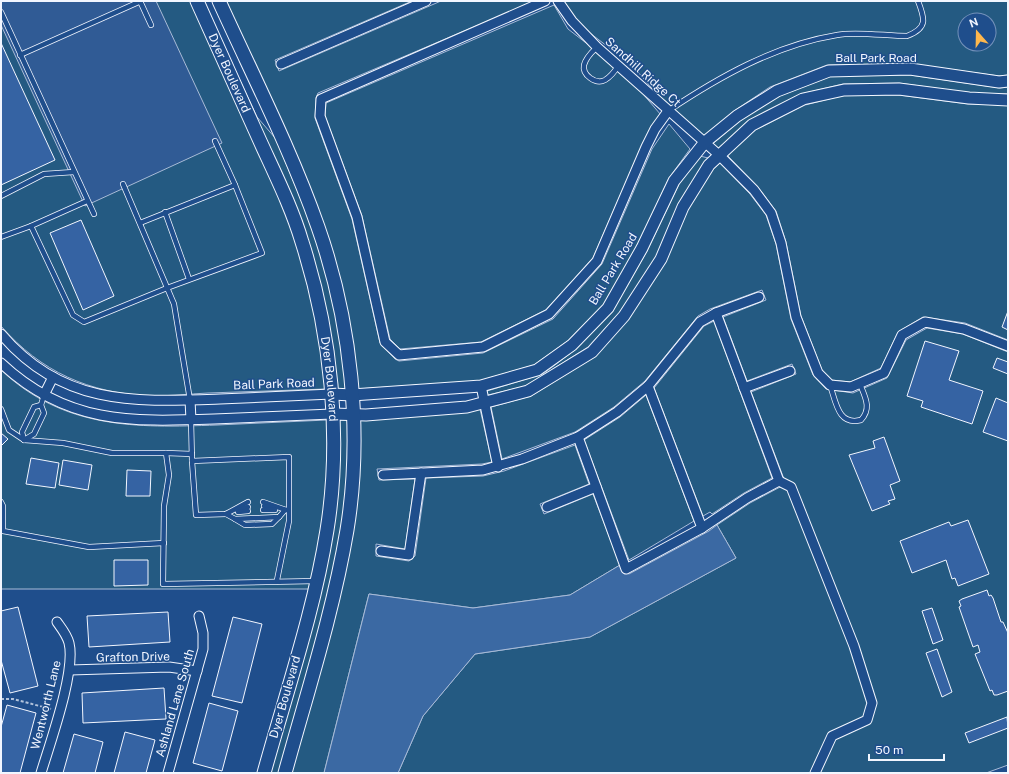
<svg xmlns="http://www.w3.org/2000/svg" width="1009" height="774" viewBox="0 0 1009 774" font-family="'Public Sans',sans-serif">
  <rect width="100%" height="100%" fill="#1f4e8c"/>
  <g fill="#245a82" stroke="#a8bbd7" fill-rule="evenodd">
    <path d="M1,1H191L271,178L297,242L322,345L326,389C287,390 247,392 208,393C189,394 169,396 150,396C89,393 41,372 1,326Z"/>
    <polygon points="203,1 257,117 276,139 313,229 329,281 340,328 346,389 337,389 320,287"/>
    <polygon points="225,1 412,1 275,60 279,71 441,1 535,1 318,93 316,98 315,118 352,219 380,343 395,359 399,361 483,353 553,319 602,264 652,149 669,124 690,149 669,178 638,245 604,304 569,340 534,365 479,381 357,389 350,327"/>
    <path d="M563,1H1008V75L999,76L911,64L827,65L770,87L734,111L698,142L632,65L574,21ZM965,20H989V44H965Z"/>
    <polygon points="554,5 568,29 625,73 661,115 643,143 593,258 546,310 481,342 400,349 390,339 362,216 325,116 326,103"/>
    <polygon points="910,75 1000,88 1008,87 1008,94 969,93 899,83 843,84 801,94 750,120 718,149 709,147 741,120 779,96 831,76"/>
    <polygon points="845,95 899,95 968,104 1008,105 1008,340 965,323 923,317 898,332 881,368 850,382 832,380 822,370 801,316 786,242 776,211 757,186 727,155 755,130 805,105"/>
    <polygon points="700,156 708,158 679,204 657,256 620,312 588,347 526,386 488,395 487,391 543,374 576,349 612,312 647,251 679,184"/>
    <polygon points="720,163 750,194 766,215 776,244 791,319 813,375 826,389 853,393 887,378 906,340 927,328 963,334 1008,352 1008,765 986,773 398,773 423,716 475,654 590,637 736,558 717,525 750,503 782,486 784,479 751,392 796,374 792,364 747,381 723,317 766,300 762,290 710,309 698,316 645,381 614,407 575,432 502,459 491,407 531,396 596,356 628,319 665,263 687,210 713,169"/>
    <polygon points="714,321 772,478 744,493 712,514 710,512 703,516 654,388 704,326"/>
    <path d="M1,370C64,429 135,428 217,425C254,423 290,422 327,420V472L322,527L310,589H1Z"/>
    <polygon points="646,395 694,521 629,560 584,440 620,417"/>
    <polygon points="480,409 492,462 482,464 377,469 379,480 415,479 405,549 376,544 376,556 409,561 415,556 426,478 483,476 504,471 575,445 589,484 540,504 544,514 593,494 620,565 570,595 473,608 369,594 324,773 290,773 340,595 358,420"/>
    <polygon points="337,420 348,420 347,472 342,527 330,592 279,773 269,773 321,587"/>
  </g>
  <polygon fill="#305b95" stroke="#a8bbd7" points="1,1 156,1 222,143 85,206 1,25"/>
  <polygon fill="#3b69a3" stroke="#a8bbd7" points="717,525 736,558 590,637 475,654 423,716 398,773 324,773 369,594 473,608 570,595 620,565 622,571 629,574 709,531"/>
  <g fill="#3563a3" stroke="#f2f6ff">
    <polygon points="1,43 55,160 1,185"/>
    <polygon points="81,220 114,296 83,310 50,233"/>
    <polygon points="1008,311 1008,330 1002,327"/>
    <polygon points="925,341 959,351 949,380 983,391 972,424 921,407 923,401 907,396"/>
    <polygon points="997,358 1008,362 1008,374 993,368"/>
    <polygon points="996,398 1008,403 1008,441 983,432"/>
    <polygon points="1,433 8,439 1,446"/>
    <polygon points="884,437 900,481 890,485 895,499 888,501 890,504 872,511 849,455 875,448 873,441"/>
    <polygon points="31,458 59,463 55,488 26,484"/>
    <polygon points="63,460 92,465 88,490 59,485"/>
    <polygon points="127,470 151,471 150,496 126,496"/>
    <polygon points="968,520 989,574 958,586 955,578 952,579 946,560 912,573 900,541 949,522 951,526"/>
    <polygon points="114,560 148,560 148,585 114,586"/>
    <polygon points="987,590 989,596 991,595 993,598 1001,622 1003,622 1008,633 1008,691 997,695 994,695 992,690 990,691 975,654 980,652 978,645 973,647 959,607 961,606 959,601 962,599"/>
    <polygon points="18,607 38,686 10,693 1,660 1,611"/>
    <polygon points="932,608 943,640 933,644 922,611"/>
    <polygon points="168,612 170,642 89,647 87,616"/>
    <polygon points="233,617 262,624 242,703 212,696"/>
    <polygon points="937,649 952,692 942,697 926,653"/>
    <polygon points="164,688 166,719 83,723 82,693"/>
    <polygon points="209,703 238,711 222,771 193,763"/>
    <polygon points="7,705 36,713 20,773 1,773 1,727"/>
    <polygon points="1007,717 1008,728 969,743 965,733"/>
    <polygon points="125,732 155,740 146,773 114,773"/>
    <polygon points="74,734 103,742 95,773 63,773"/>
  </g>
  <g fill="none" stroke-linecap="round" stroke-linejoin="round">
    <defs>
      <g id="service">
        <polyline points="140,1 151,25"/>
        <polyline points="1,12 94,214"/>
        <path d="M597,47C592,52 586,57 584,65C582,75 596,85 605,80C610,77 615,71 618,66"/>
        <polyline points="20,55 141,1"/>
        <path d="M668,111C719,77 775,45 837,35C855,31 887,36 907,36C928,28 925,19 918,1"/>
        <polyline points="123,184 174,304 190,400"/>
        <polyline points="1,196 44,174 74,172"/>
        <polyline points="165,212 189,279"/>
        <polyline points="140,223 235,185 215,141"/>
        <polyline points="31,226 87,201"/>
        <polyline points="1,237 31,226 73,315 84,322 167,288 262,253 235,185"/>
        <path d="M830,385C836,402 838,426 861,420C872,408 865,397 860,384"/>
        <polyline points="1,409 9,430 24,440 63,443 112,453 166,453 169,475 164,506 163,584 316,581"/>
        <polyline points="191,420 192,461 289,457 289,521 277,580"/>
        <polyline points="24,440 34,434 44,413 41,405 44,395"/>
        <polyline points="24,440 22,432 34,407 41,405"/>
        <polyline points="166,453 192,454"/>
        <polyline points="192,461 196,515 226,514 248,502"/>
        <polyline points="1,502 3,506 3,531 89,547 164,543"/>
        <polyline points="263,502 286,510"/>
        <polyline points="264,506 273,508"/>
        <polyline points="237,510 248,507"/>
        <polyline points="263,510 275,510"/>
        <polyline points="238,512 248,511"/>
        <polyline points="226,514 235,519 279,517 285,510"/>
        <polyline points="235,519 245,525 272,524 279,517"/>
      </g>
      <g id="minor">
        <polyline points="545,1 321,99 320,116 357,217 385,342 399,355 483,347 549,314 597,261 646,147 655,129 668,111"/>
        <polyline points="558,1 572,21 597,47 719,155 754,190 771,213 781,243 796,317 818,373 830,385 851,387 884,373 902,335 925,322 964,329 1008,346"/>
        <polyline points="281,64 426,1"/>
        <path d="M1,334C62,406 134,402 220,399C257,397 295,396 332,394"/>
        <path d="M1,363C66,424 130,422 214,419C253,417 293,416 332,414"/>
        <polyline points="481,386 498,467"/>
        <polyline points="648,386 702,528"/>
        <polyline points="744,388 790,371"/>
        <polyline points="44,395 53,377"/>
        <polyline points="190,400 191,420"/>
        <polyline points="578,437 626,569 702,528 747,498 779,481 716,313"/>
        <polyline points="383,475 483,470 522,459 578,437 617,412 648,386 700,322 716,313 759,297"/>
        <polyline points="779,481 791,487 854,646 872,703 867,720 832,736 815,773"/>
        <polyline points="547,507 596,487"/>
        <polyline points="381,551 409,555 421,473"/>
        <polyline points="70,670 169,667 197,671"/>
        <path d="M41,773C50,743 76,671 69,643C67,635 62,629 57,622"/>
        <polyline points="168,773 203,649 203,633 199,616"/>
      </g>
      <g id="tertiary">
        <polyline points="332,394 352,395 481,386 537,370 572,345 608,308 642,248 674,181 705,142 737,116 777,91 829,71 910,69 999,82 1008,81"/>
        <polyline points="332,414 366,415 467,407 528,391 592,352 624,316 661,259 683,207 709,165 752,125 803,99 844,90 899,89 969,98 1008,100"/>
      </g>
      <g id="secondary">
        <path id="s1" d="M197,1C218,48 239,94 260,141C275,174 292,208 302,242C331,332 342,437 327,530C314,612 286,693 264,773"/>
        <path d="M219,1C253,76 291,150 318,227C351,321 363,432 347,530C333,613 307,693 285,773"/>
      </g>
    </defs>
    <use href="#service" stroke="#f2f6ff" stroke-width="6"/>
    <use href="#minor" stroke="#f2f6ff" stroke-width="11"/>
    <use href="#tertiary" stroke="#f2f6ff" stroke-width="13"/>
    <use href="#secondary" stroke="#f2f6ff" stroke-width="15"/>
    <polyline stroke="#b3c4dc" stroke-width="2" stroke-dasharray="3 2" stroke-linecap="butt" points="1,699 13,699 51,709"/>
    <use href="#service" stroke="#1f4e8c" stroke-width="4.5"/>
    <use href="#minor" stroke="#1f4e8c" stroke-width="9"/>
    <use href="#tertiary" stroke="#1f4e8c" stroke-width="11"/>
    <use href="#secondary" stroke="#1f4e8c" stroke-width="13"/>
  </g>
  <g text-anchor="middle" stroke-width="3" stroke-linejoin="round" paint-order="stroke">
    <g font-size="12" fill="#f2f6ff" stroke="#1f4e8c">
      <text x="876" y="62">Ball Park Road</text>
      <text transform="translate(643 72) rotate(42)" y="4">Sandhill Ridge Ct</text>
      <text dy="4" stroke="none"><textPath href="#s1" startOffset="79">Dyer Boulevard</textPath></text>
      <text transform="translate(613 269) rotate(-59)" y="4">Ball Park Road</text>
      <text dy="4" stroke="none"><textPath href="#s1" startOffset="403">Dyer Boulevard</textPath></text>
      <text transform="translate(274 384) rotate(-2)" y="4">Ball Park Road</text>
      <text transform="translate(133 657) rotate(-1)" y="4">Grafton Drive</text>
      <text transform="translate(285 697) rotate(-74)" y="4">Dyer Boulevard</text>
      <text transform="translate(175 703) rotate(-74)" y="4">Ashland Lane South</text>
      <text transform="translate(46 705) rotate(-76)" y="4">Wentworth Lane</text>
    </g>
  </g>
  <rect width="1009" height="774" fill="none" stroke="#f2f6ff" stroke-width="4"/>
  <g transform="translate(977 32) rotate(340)"><circle r="19" fill="#1f4e8c" stroke="#7391ba"/>
  <path d="M0-3L7 15L0 10L-7 15Z" fill="#ffb74d"/>
  <text y="-6" font-size="11" font-weight="bold" text-anchor="middle" fill="#f2f6ff">N</text>
  </g>
  <path d="M869 754v6h75v-6" fill="none" stroke="#f2f6ff" stroke-width="2"/>
  <text x="875" y="754" font-size="12" fill="#f2f6ff" stroke="#1f4e8c" stroke-width="3" paint-order="stroke">50 m</text>
</svg>
